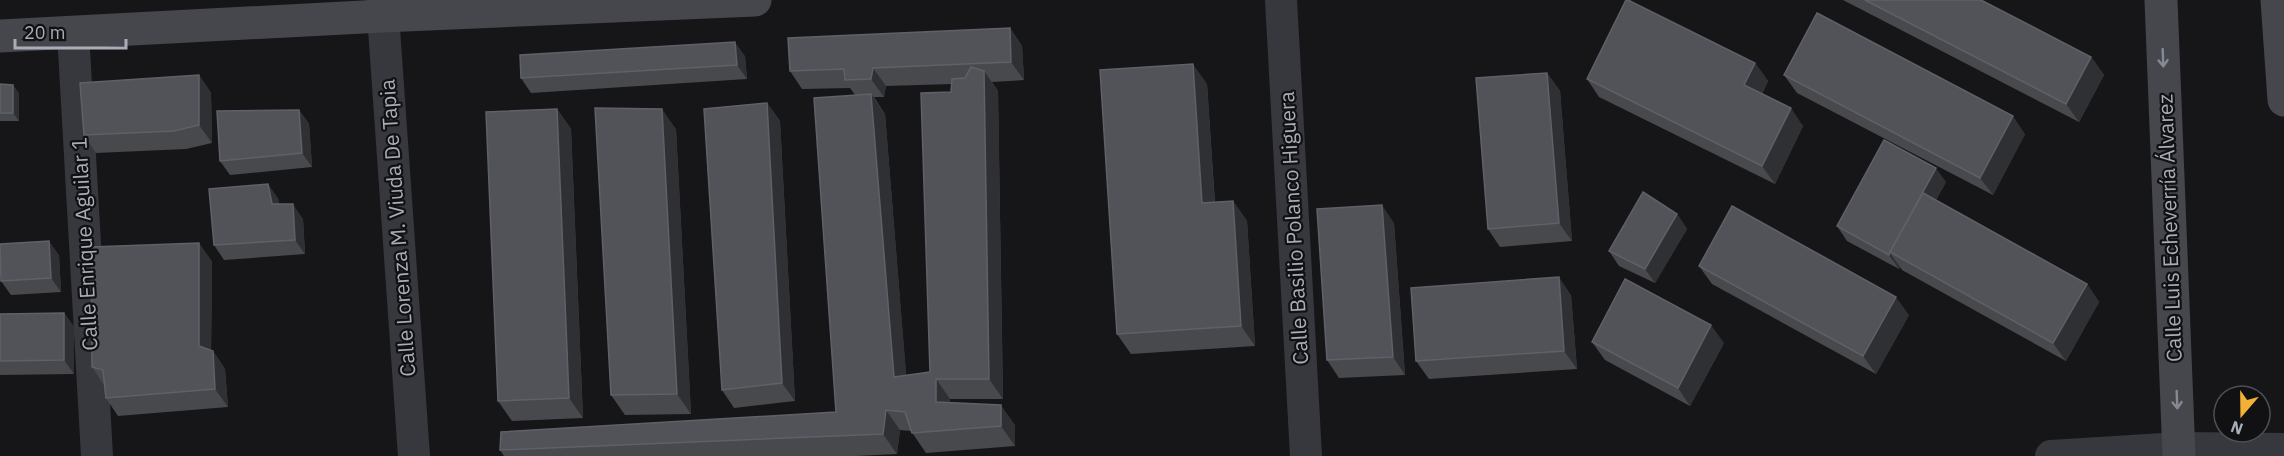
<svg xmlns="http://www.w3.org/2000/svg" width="2284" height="456" viewBox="0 0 2284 456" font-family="'IBM Plex Sans',sans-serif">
  <rect width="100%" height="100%" fill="#161618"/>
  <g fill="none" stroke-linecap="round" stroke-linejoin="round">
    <g stroke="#37383d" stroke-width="32">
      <polyline points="382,0 414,456"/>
      <polyline points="1281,0 1306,456"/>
      <polyline points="73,32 97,456"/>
      <polyline points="2051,456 2179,448 2284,449"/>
    </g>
    <g stroke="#45474d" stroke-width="33">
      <polyline points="2161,0 2179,456"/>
      <polyline points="2277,0 2284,100"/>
      <polyline points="0,36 382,16 755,0"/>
    </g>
  </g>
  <g fill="#47494d" fill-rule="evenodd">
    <polygon points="1843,0 1981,0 2091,57 2104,75 2079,122"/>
    <path d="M1010,28L1022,46L1024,80L992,82L998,91L1003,399H950V402L1015,425V446L926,453L911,431L900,430L897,454L856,456H504L500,450L836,412L855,95L850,88L802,89L790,71ZM952,84L930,372L906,375L885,114L874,97H884L886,86Z"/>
    <polygon points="745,56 747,79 531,93 521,78"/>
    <polygon points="1755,63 1768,81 1762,94 1803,126 1775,184 1599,97 1587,79"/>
    <polygon points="1547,73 1560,91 1572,241 1500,247 1488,229"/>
    <polygon points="199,75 211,93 212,143 186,149 96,153 84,135"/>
    <polygon points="1784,75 2025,134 1993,195 1797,93"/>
    <polygon points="0,84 19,93 19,121 0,121"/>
    <polygon points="1207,84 1215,202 1233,201 1247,221 1255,346 1131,354 1117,334"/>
    <polygon points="767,103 780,121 795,401 734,408 722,390"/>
    <polygon points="557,109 571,129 583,418 512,421 498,401"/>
    <polygon points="299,110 309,124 312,167 230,175 220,161"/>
    <polygon points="676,129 691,414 625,415 611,395"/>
    <polygon points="1946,182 1936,200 2087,284 2099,302 2066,361 1902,270 1900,267 1899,269 1847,241 1837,226"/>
    <polygon points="278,198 279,204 303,219 305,254 224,260 214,245"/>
    <polygon points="1677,214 1687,229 1655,283 1619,266 1609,251"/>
    <polygon points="1394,223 1405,375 1339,378 1327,360"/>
    <polygon points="59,255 61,292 11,295 1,281"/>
    <polygon points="212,261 211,350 213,351 225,369 228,407 118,416 106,398 104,385 92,367"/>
    <polygon points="1699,266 1909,315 1876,374 1712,284"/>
    <polygon points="1571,295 1577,369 1429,379 1416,361"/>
    <polygon points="64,313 74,327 74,374 0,375 0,314"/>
    <polygon points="1592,342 1724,343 1690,406 1605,360"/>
  </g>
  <g fill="#2f3033">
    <polygon points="1010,28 1022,46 1024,80 1011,62"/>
    <polygon points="735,42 745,56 747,79 737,65"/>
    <polygon points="2091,57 2104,75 2079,122 2066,104"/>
    <polygon points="1755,63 1768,81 1757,103 1744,85"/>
    <polygon points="1193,64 1207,84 1216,223 1202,203"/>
    <polygon points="873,68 886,86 884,97 871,79"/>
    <polygon points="984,71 998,91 1003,399 989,379"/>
    <polygon points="1547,73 1560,91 1572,241 1559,223"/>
    <polygon points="199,75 211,93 212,143 199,125"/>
    <polygon points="13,85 19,93 19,121 13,113"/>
    <polygon points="871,94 885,114 908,397 894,377"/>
    <polygon points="767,103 780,121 795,401 782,383"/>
    <polygon points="1791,108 1803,126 1775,184 1762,166"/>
    <polygon points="557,109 571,129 583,418 569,398"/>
    <polygon points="662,109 676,129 691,414 677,394"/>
    <polygon points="299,110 309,124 312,167 302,153"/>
    <polygon points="2013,116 2025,134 1993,195 1980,178"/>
    <polygon points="1936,168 1946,182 1904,260 1890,252"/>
    <polygon points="268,184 278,198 282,218 272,204"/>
    <polygon points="1233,201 1247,221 1255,346 1241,326"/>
    <polygon points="293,204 303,219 305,254 295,240"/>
    <polygon points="1382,205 1394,223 1405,375 1393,357"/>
    <polygon points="1677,214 1687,229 1655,283 1645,269"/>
    <polygon points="49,241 59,255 61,292 51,278"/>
    <polygon points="199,243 212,261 211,364 199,346"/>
    <polygon points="1890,253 1900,267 1899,269 1889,255"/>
    <polygon points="1559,277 1571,295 1577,369 1564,351"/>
    <polygon points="2087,284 2099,302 2066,361 2053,343"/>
    <polygon points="1896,297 1909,315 1876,374 1863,356"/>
    <polygon points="64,313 74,327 74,374 64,360"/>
    <polygon points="1711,325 1724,343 1690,406 1678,388"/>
    <polygon points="213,351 225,369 228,407 215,389"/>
    <polygon points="936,379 950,399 950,422 936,402"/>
    <polygon points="1001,405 1015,425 1015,446 1001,426"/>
    <polygon points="886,410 900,430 897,454 883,434"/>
  </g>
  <g fill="#525359" stroke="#5f6168" stroke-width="1.5">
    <polygon points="1626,0 1628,0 1755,63 1744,85 1791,108 1762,166 1587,79"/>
    <polygon points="1865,0 1981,0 2091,57 2066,104"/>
    <polygon points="1817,13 2013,116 1980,178 1784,75"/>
    <polygon points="1010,28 1011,62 873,68 871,79 845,80 844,69 790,71 788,38"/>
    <polygon points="735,42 737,65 521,78 520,55"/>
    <polygon points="1193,64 1202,203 1233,201 1241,326 1117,334 1100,70"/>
    <polygon points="971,67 984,71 989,379 936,379 936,402 1001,405 1001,426 912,433 905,412 886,410 883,434 500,450 501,432 836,412 814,98 871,94 894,377 930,372 921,93 951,92 952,79 965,78"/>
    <polygon points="1547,73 1559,223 1488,229 1476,78"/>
    <polygon points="199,75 199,125 174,131 84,135 80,83"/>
    <polygon points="0,84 13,85 13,113 0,113"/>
    <polygon points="767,103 782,383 722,390 704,109"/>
    <polygon points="595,108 662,109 677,394 611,395"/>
    <polygon points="557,109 569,398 498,401 486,112"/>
    <polygon points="299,110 302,153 220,161 217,111"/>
    <polygon points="1884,140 1936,168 1890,252 1889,255 1837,226"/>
    <polygon points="268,184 272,204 293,204 295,240 214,245 209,189"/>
    <polygon points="1643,192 1677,214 1645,269 1609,251"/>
    <polygon points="1923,193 2087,284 2053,343 1890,252"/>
    <polygon points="1382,205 1393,357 1327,360 1317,209"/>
    <polygon points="1732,206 1896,297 1863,356 1699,266"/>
    <polygon points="49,241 51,278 1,281 0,244"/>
    <polygon points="199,243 199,346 213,351 215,389 106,398 103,370 92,367 91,247"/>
    <polygon points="1559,277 1564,351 1416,361 1411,288"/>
    <polygon points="1625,279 1711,325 1678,388 1592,342"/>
    <polygon points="64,313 64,360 0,361 0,314"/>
  </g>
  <defs><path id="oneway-shaft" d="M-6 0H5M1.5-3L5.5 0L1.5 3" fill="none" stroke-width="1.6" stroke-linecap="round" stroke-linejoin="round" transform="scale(1.5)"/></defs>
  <g stroke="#858993">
    <use href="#oneway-shaft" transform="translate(2163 58) rotate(88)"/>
    <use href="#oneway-shaft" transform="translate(2177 400) rotate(88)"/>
  </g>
  <g text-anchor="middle" stroke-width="4.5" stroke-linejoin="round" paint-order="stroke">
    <g font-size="21" fill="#a8adb8" stroke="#111113">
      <text transform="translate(398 228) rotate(-94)" y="7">Calle Lorenza M. Viuda De Tapia</text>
      <text transform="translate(1294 228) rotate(-93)" y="7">Calle Basilio Polanco Higuera</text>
      <text transform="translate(2170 228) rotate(-92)" y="7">Calle Luis Echeverría Álvarez</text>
      <text transform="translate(85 244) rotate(-93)" y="7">Calle Enrique Aguilar 1</text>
    </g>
  </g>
  <g transform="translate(2242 414) rotate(200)"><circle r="28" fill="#111113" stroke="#4d4f55" stroke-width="1.5"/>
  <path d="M0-4.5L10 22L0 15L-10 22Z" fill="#f2b134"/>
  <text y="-9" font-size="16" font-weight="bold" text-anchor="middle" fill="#a8adb8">N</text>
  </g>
  <path d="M15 39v9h111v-9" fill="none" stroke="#a8adb8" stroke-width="3"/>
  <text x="24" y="39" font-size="18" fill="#a8adb8" stroke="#111113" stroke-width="4.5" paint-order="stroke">20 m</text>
</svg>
